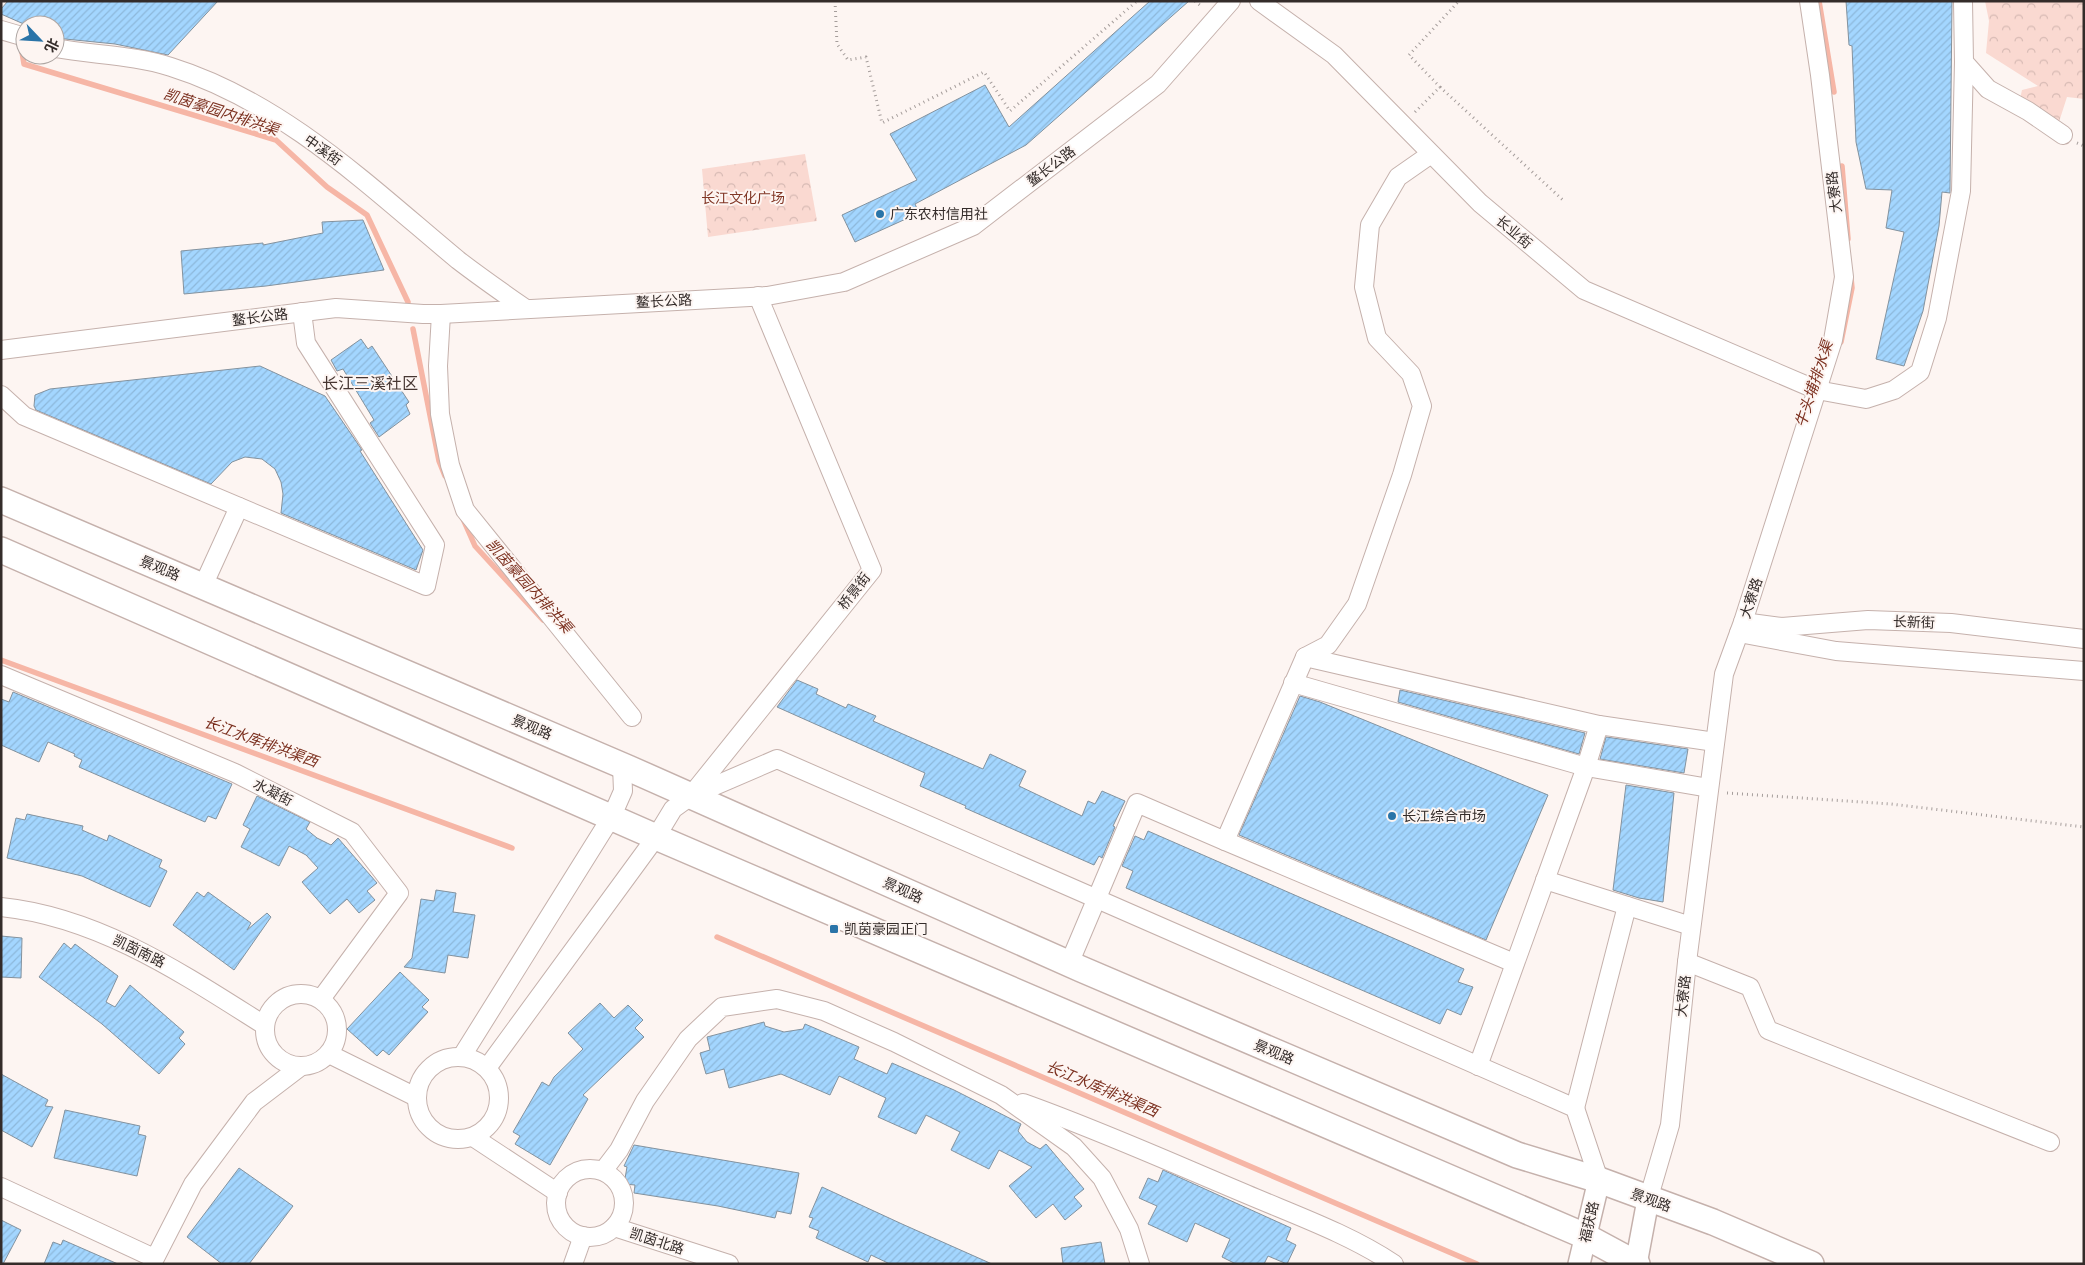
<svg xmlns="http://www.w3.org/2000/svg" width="2085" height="1265" viewBox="0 0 2085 1265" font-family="'PT Sans','Noto Sans SC',sans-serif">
  <defs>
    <pattern id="forest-crowns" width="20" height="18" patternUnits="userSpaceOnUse" patternTransform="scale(1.25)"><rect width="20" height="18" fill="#fad9d1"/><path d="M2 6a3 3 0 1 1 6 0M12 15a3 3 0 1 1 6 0" fill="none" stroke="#d7bab4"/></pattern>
    <pattern id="building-hatch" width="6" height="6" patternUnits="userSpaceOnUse" patternTransform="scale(1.25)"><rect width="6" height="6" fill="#a3d6ff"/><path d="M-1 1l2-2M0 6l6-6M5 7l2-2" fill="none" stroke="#8db8db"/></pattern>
  </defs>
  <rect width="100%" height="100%" fill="#fdf5f2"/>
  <g fill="url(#forest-crowns)">
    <polygon points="1985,1 2084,1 2084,99 2067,97 2058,125 2020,99 2022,90 2038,86 1986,53 1989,21"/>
    <polygon points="805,154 817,221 708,237 702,169"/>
  </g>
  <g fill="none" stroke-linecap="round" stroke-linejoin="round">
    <g stroke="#f6b6a6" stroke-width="5.5">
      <polyline points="1819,1 1834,92"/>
      <polyline points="22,52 24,64 276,140 327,187 367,215 408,302"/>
      <polyline points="1842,166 1848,239"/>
      <polyline points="413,329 439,461 445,476"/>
      <polyline points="1841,342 1852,288 1851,278"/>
      <polyline points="463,519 475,546 543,620"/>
      <polyline points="1,660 512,848"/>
      <polyline points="717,937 1477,1264"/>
    </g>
  </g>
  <g fill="url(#building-hatch)" stroke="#83929e">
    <polygon points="8,1 218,1 168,55 115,44 55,38 55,25 26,25 1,14 1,9"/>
    <polygon points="1150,1 1189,1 1026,145 915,204 919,213 855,242 842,215 917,180 890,134 985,85 1009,127"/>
    <polygon points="1846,1 1952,1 1950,190 1950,193 1942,192 1939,226 1923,311 1904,366 1876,359 1904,232 1886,228 1892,190 1866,189 1856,142 1852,46 1849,45"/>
    <polygon points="363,220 384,270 266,286 184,294 181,251 263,243 263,245 323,233 322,222"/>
    <polygon points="361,339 368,349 372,346 409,402 406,405 410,414 379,437 370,423 374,420 343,369 337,371 331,360"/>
    <polygon points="260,366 325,396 362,450 360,451 423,550 416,570 281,513 283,494 281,482 275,469 262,459 245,457 232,462 211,484 36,410 34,406 35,395 50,389"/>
    <polygon points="797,680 818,689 816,694 846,708 848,704 876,716 873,721 983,769 990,754 1026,771 1019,786 1082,816 1088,801 1095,804 1102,791 1125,801 1113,826 1115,827 1102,858 1099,856 1094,865 965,808 966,806 920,786 925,773 777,707"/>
    <polygon points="1400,690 1585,733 1579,754 1398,702"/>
    <polygon points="13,692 232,784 216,819 208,816 205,822 79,767 82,760 74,756 75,754 48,742 39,762 1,745 1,699 9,702"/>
    <polygon points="1300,696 1320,702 1548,795 1486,940 1239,835"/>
    <polygon points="1606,737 1688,749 1684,773 1600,759"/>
    <polygon points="1626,785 1674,793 1663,902 1639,898 1613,890"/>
    <polygon points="257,796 310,822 306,829 317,838 331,845 338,838 377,883 367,891 375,900 359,913 347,899 330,914 302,882 318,868 306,855 289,846 279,866 241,847 250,829 243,825"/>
    <polygon points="27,814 83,826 82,830 107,841 109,835 162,860 159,867 167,871 150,907 82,876 7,858 16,818 25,820"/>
    <polygon points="1148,831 1464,969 1458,982 1473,987 1461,1015 1447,1009 1440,1024 1126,888 1133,871 1122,866 1135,836 1144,840"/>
    <polygon points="436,890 456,893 453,912 475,915 468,958 448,955 445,973 404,967 412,958 421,899 434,901"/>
    <polygon points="197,892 204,897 208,892 251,923 247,930 267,913 271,917 234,970 173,925"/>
    <polygon points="1,936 22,938 21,978 1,977"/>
    <polygon points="64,943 71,949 75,944 118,976 106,1002 115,1007 130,985 184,1032 179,1038 185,1044 159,1074 102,1024 39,977"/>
    <polygon points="400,972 429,1000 422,1007 428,1012 389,1055 383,1050 377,1056 347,1029"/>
    <polygon points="600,1003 614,1018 628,1005 643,1020 635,1028 644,1037 583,1095 588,1099 550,1165 515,1144 520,1136 513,1132 542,1082 549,1086 554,1077 583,1049 568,1033"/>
    <polygon points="764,1022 765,1026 784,1032 803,1029 805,1024 859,1047 854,1059 887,1074 892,1063 954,1090 1021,1124 1018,1131 1027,1142 1040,1149 1046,1144 1084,1189 1074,1197 1082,1206 1065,1220 1053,1204 1036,1218 1009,1186 1032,1167 999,1150 989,1169 951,1150 960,1132 926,1115 916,1134 878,1117 886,1098 839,1076 830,1095 781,1074 729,1088 724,1069 706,1074 700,1053 710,1050 707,1037"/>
    <polygon points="1,1074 48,1100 45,1106 53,1107 32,1147 1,1130"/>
    <polygon points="65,1110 140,1126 138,1134 146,1136 137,1176 54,1158"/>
    <polygon points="634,1145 799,1173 791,1214 777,1211 775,1218 718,1206 634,1193 635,1185 624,1184 627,1167 624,1166"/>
    <polygon points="239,1168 293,1206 249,1264 222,1264 187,1237"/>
    <polygon points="1163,1170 1291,1228 1286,1240 1296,1245 1287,1264 1268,1256 1264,1264 1236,1264 1222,1257 1230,1239 1195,1223 1187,1242 1148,1224 1157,1206 1139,1198 1148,1178 1158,1182"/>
    <polygon points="822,1187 902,1224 992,1264 890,1264 871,1255 868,1262 816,1238 819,1231 809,1227 813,1218 809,1217"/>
    <polygon points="1,1220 21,1230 3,1264 1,1264"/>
    <polygon points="63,1240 118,1264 44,1264 53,1242 61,1245"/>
    <polygon points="1101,1242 1105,1264 1063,1264 1061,1248"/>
  </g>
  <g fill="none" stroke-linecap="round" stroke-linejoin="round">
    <defs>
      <g id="minor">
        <polyline points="1259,1 1334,55 1480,203 1584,290 1817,390 1866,399 1894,390 1920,372 1937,318 1961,191 1964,62"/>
        <polyline points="1963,1 1964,62 1988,89 2028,111 2063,135"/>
        <polyline points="1,30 25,37"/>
        <path d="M55,48C93,55 134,55 171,67C283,102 370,187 458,260C480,277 503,293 526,309"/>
        <polyline points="1431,154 1398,177 1370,225 1364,287 1377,338 1411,374 1422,406 1402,475 1357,604 1328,645 1305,657 1225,841 1514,963"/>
        <polyline points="441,314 438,366 440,414 450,465 465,510 632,717"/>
        <polyline points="1,350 336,308 423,314 441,314 767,296 844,282 973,226 1158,84 1231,1"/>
        <polyline points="1,395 24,416 426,586 435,545 306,343 302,312"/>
        <polyline points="203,586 239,507"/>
        <polyline points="1743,622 1782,627 1868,620 1951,623 2084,639"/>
        <polyline points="1739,633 1836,651 2084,671"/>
        <polyline points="1305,657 1599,725"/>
        <polyline points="1,675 235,773 352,832 399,893 321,999"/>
        <polyline points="1293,683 1586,767 1709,788"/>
        <polyline points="693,793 872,570 758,296"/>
        <polyline points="1545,880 1691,926"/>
        <path d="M1,907C99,917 183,974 264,1025"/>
        <polyline points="1687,962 1750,987 1768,1030 2050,1142"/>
        <polyline points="1069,964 1137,803 1225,841"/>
        <circle cx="301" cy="1030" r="36"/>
        <polyline points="329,1054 416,1097"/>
        <polyline points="462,1056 612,816 623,791 622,766"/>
        <circle cx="458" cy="1098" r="41"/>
        <polyline points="1478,1066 1586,767 1599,725 1715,742"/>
        <polyline points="487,1068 656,837 673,809 691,796 777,759 1575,1108 1599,1180"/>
        <path d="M1023,1103C1099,1130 1172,1163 1246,1194C1295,1215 1349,1234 1394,1264"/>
        <polyline points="1575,1108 1627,906"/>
        <polyline points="473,1137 558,1193"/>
        <circle cx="590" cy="1203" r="34"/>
        <polyline points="603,1171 619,1150 645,1101 688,1039 722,1007 777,999 824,1011 894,1042 1001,1095 1074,1147 1102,1178 1129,1229 1140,1264"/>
        <polyline points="1,1187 154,1258"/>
        <polyline points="1648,1200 1670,1125 1687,962 1724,674 1743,622 1833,340 1844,277 1820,75 1809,1"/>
        <polyline points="614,1227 729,1264"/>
        <polyline points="152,1264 193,1184 254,1102 300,1067"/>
        <polyline points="573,1264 583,1236"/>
      </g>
      <g id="tertiary">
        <polyline points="1579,1264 1599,1180"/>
        <polyline points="1636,1264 1648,1200"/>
      </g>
      <g id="secondary">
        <polyline points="1,500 628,768 1081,969 1517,1155 1599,1180 1713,1222 1811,1264"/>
        <polyline points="1,550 656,837 1585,1236 1637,1264"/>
      </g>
    </defs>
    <use href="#minor" stroke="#c5b1ac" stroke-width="20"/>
    <use href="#tertiary" stroke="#c5b1ac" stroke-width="24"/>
    <use href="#secondary" stroke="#c5b1ac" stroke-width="28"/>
    <g stroke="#a59d9b" stroke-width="3" stroke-dasharray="1 4" stroke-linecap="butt">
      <polyline points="835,1 837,44 848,60 866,57 882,123 984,72 1010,111 1137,1"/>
      <polyline points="1195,1 1202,7"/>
      <polyline points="1440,87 1565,202"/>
      <polyline points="1415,112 1440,87 1409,55 1459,1"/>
      <polyline points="2077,143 2084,146"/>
      <polyline points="1727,793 1891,804 2084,827"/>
    </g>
    <use href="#minor" stroke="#fff" stroke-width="18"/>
    <use href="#tertiary" stroke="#fff" stroke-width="21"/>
    <use href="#secondary" stroke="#fff" stroke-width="25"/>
  </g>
  <g fill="#2a74a8" stroke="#fdf5f2" stroke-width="2">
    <circle cx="880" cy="214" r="5"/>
    <circle cx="1392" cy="816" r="5"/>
    <rect x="829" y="924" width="10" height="10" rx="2.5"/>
  </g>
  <g text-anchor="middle" stroke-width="4" stroke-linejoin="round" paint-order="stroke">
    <g font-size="14" fill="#342c2a" stroke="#fdf5f2">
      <text transform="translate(323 150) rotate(35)" y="5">中溪街</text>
      <text transform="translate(1051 166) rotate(-37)" y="5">鳌长公路</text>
      <text transform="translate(1834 192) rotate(-97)" y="5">大寮路</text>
      <text transform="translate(1514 232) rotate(40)" y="5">长业街</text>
      <text transform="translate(664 301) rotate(-3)" y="5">鳌长公路</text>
      <text transform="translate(260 317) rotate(-7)" y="5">鳌长公路</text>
      <text transform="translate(160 568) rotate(23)" y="5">景观路</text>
      <text transform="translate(854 591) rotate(-52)" y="5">桥景街</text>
      <text transform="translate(1751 598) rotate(-72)" y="5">大寮路</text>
      <text transform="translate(1914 622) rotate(2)" y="5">长新街</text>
      <text transform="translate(532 727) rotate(23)" y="5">景观路</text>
      <text transform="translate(273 792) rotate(27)" y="5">水凝街</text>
      <text transform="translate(903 890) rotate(24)" y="5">景观路</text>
      <text transform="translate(139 951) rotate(26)" y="5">凯茵南路</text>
      <text transform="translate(1683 996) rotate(-84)" y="5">大寮路</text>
      <text transform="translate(1274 1052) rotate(23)" y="5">景观路</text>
      <text transform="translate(1651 1200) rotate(20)" y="5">景观路</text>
      <text transform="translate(1589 1222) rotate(-77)" y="5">福获路</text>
      <text transform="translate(657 1241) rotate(18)" y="5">凯茵北路</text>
    </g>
    <g font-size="14" fill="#813625" stroke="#fdf5f2">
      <text x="743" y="203">长江文化广场</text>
    </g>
    <g font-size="14" fill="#342c2a" stroke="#fdf5f2" text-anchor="start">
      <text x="890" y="219">广东农村信用社</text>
      <text x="1402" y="821">长江综合市场</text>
      <text x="844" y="934">凯茵豪园正门</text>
    </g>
    <g font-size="15" font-style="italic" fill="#7c3120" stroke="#fdf5f2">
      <text transform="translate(221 112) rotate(18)" y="5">凯茵豪园内排洪渠</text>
      <text transform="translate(1814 384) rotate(-72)" y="5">牛头埔排水渠</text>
      <text transform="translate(529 586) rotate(48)" y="5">凯茵豪园内排洪渠</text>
      <text transform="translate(261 742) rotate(20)" y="5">长江水库排洪渠西</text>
      <text transform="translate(1102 1089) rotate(23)" y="5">长江水库排洪渠西</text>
    </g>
    <g font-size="16" fill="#463632" stroke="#fdf5f2">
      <text x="370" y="389">长江三溪社区</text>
    </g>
  </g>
  <rect width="2085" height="1265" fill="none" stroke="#342c2a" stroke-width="5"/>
  <g transform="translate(40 40) rotate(115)"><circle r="24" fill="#fdf5f2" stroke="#ada5a2"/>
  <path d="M0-4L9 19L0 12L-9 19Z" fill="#2a74a8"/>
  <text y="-8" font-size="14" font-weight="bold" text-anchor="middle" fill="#342c2a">北</text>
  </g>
</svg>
